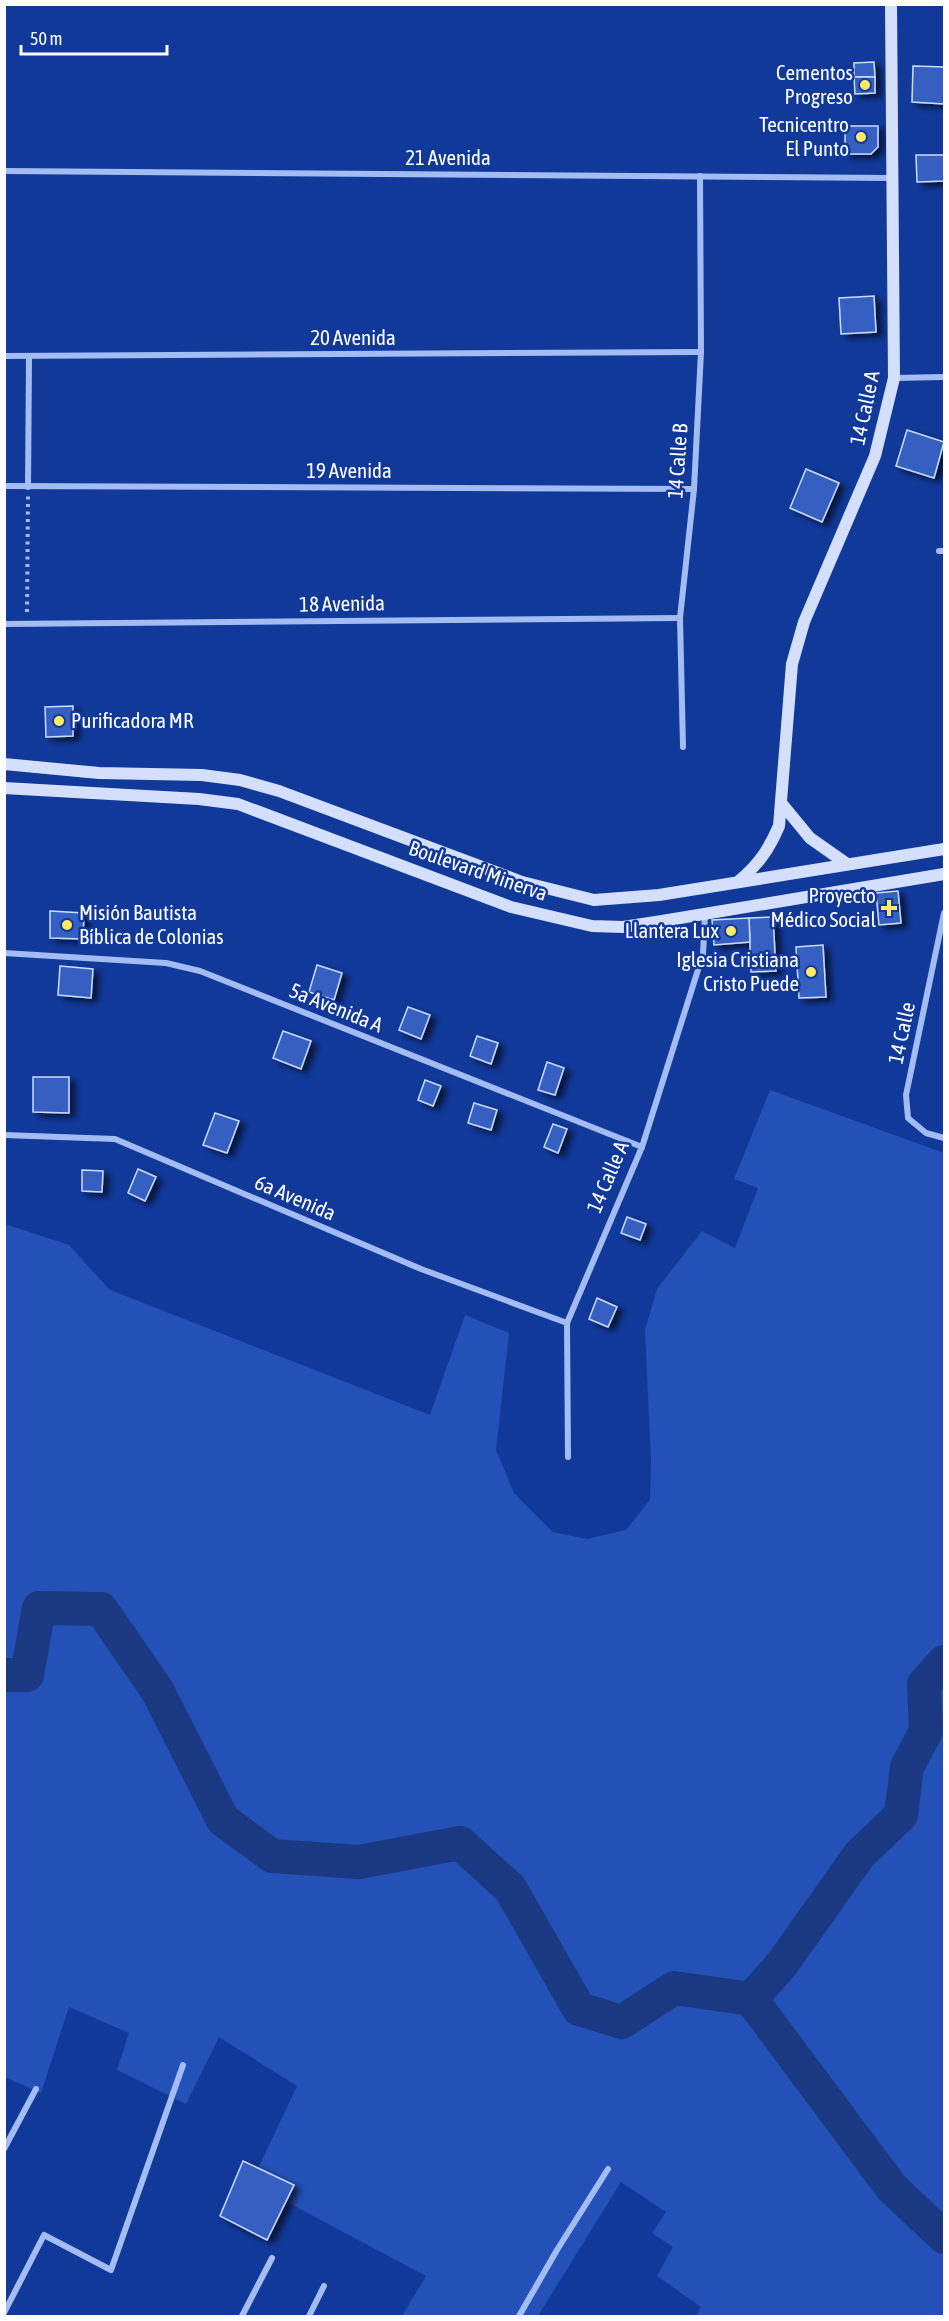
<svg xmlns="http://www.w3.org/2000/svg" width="949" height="2321" viewBox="0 0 949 2321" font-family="'Asap Condensed',sans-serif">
  <defs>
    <filter id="shadow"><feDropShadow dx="6" dy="4" stdDeviation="3" flood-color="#0009"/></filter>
  </defs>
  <rect width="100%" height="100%" fill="#11399a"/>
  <polygon fill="#2351b8" points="770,1090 944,1153 944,2316 696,2316 701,2307 657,2276 673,2247 652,2233 666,2212 621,2182 538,2316 402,2316 426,2276 251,2183 297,2086 219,2037 186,2104 117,2070 129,2033 69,2007 41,2093 5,2077 5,1224 69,1245 110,1290 430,1415 465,1315 509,1333 496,1450 514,1493 553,1532 587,1539 626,1530 650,1500 651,1461 645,1330 657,1289 702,1231 735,1248 758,1188 734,1179"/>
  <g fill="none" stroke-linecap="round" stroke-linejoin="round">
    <g stroke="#1b3882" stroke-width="34">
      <polyline points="4,1675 27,1675 39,1608 101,1609 157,1690 223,1820 272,1856 359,1862 460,1843 510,1888 579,2009 622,2022 674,1988 751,1999 782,1964 860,1854 901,1815 907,1767 926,1731 924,1684 944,1662"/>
      <polyline points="751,1999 892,2188 944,2237"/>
    </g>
  </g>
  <g fill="#345fc0" stroke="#cbdbfe" stroke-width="1.5" filter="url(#shadow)">
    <polygon points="874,62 875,77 854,77 854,63"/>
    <polygon points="913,66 944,67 944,104 912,102"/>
    <polygon points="854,77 875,77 875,93 855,94"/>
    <polygon points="845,126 878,126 878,147 871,154 845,154"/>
    <polygon points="916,155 944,155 944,181 917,182"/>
    <polygon points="874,296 876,332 841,334 839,298"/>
    <polygon points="907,430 944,442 934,478 896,466"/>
    <polygon points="806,469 839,483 822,522 790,508"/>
    <polygon points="73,706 73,736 46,737 45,707"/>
    <polygon points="898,891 901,923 879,925 876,893"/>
    <polygon points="50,911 84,913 83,939 50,938"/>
    <polygon points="773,917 776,971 751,972 749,918"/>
    <polygon points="749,918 750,942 714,945 712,920"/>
    <polygon points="823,945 826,997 799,998 796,947"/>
    <polygon points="317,965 342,973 334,1000 309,992"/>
    <polygon points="60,966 93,969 91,998 58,995"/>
    <polygon points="408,1007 430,1015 421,1039 399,1030"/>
    <polygon points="283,1031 311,1041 301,1069 273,1058"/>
    <polygon points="477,1036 498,1043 491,1064 470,1056"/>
    <polygon points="547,1062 564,1068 555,1095 538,1090"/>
    <polygon points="33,1077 69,1077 69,1113 33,1112"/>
    <polygon points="425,1080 441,1086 433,1106 418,1100"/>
    <polygon points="474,1103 497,1110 491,1130 468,1123"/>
    <polygon points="215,1113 239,1121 227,1153 203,1145"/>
    <polygon points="553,1124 567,1129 558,1153 544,1147"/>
    <polygon points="138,1169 156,1177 145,1201 128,1193"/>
    <polygon points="82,1170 103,1171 102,1192 82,1191"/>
    <polygon points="627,1217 646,1224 640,1240 621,1233"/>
    <polygon points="597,1298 617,1307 608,1327 589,1319"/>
    <polygon points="243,2161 294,2185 267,2240 220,2216"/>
  </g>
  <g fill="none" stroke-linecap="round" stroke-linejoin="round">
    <polyline stroke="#a3bcf4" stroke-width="4" stroke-dasharray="3 4.5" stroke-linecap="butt" points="27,612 28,496"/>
    <g stroke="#a3bcf4" stroke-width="6">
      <polyline points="4,171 892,178"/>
      <polyline points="4,356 701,352"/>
      <polyline points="894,378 944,377"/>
      <polyline points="4,486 694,489"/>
      <polyline points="28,487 29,357"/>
      <polyline points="939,551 944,551"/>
      <polyline points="4,624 680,618"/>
      <polyline points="683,747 680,618 694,489 701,352 700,176"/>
      <polyline points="944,913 906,1095 908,1118 926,1133 944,1138"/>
      <polyline points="4,953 166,963 200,971 642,1147"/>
      <polyline points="4,1135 115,1139 421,1269 567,1323"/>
      <polyline points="568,1457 567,1323 642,1147 703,954 705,914"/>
      <polyline points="4,2149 36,2089"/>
      <polyline points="4,2313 44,2235 111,2270 183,2065"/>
      <polyline points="242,2316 272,2258"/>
      <polyline points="309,2316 324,2286"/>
      <polyline points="519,2316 557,2250 608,2169"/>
    </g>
    <g stroke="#d3dffd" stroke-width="12">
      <polyline points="4,764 99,773 202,775 240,780 279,791 522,882 594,900 659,895 944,849"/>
      <polyline points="4,788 199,799 238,804 511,907 592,926 623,927 662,921 944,874"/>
      <polyline points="782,804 810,838 847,864"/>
      <path d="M740,880C759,864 769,849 779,826L792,664L804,622L875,456L894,378L891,4"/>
    </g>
  </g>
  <g fill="#ffe966" stroke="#11399a" stroke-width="2">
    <circle cx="865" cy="85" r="6"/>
    <circle cx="861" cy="137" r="6"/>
    <circle cx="59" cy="721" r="6"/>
    <path d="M886 899h6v6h6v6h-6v6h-6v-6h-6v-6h6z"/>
    <circle cx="67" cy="925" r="6"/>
    <circle cx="731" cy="931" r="6"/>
    <circle cx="811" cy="972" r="6"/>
  </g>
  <g text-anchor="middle" stroke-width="5" stroke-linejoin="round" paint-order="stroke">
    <g font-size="21" fill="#fff" stroke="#11399a" text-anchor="end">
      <text x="853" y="80">Cementos<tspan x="853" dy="24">Progreso</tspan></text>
      <text x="849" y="132">Tecnicentro<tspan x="849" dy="24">El Punto</tspan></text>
      <text x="71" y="728" text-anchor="start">Purificadora MR</text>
      <text x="876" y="903">Proyecto<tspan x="876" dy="24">Médico Social</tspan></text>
      <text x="79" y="920" text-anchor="start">Misión Bautista<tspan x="79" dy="24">Bíblica de Colonias</tspan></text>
      <text x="719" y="938">Llantera Lux</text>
      <text x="799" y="967">Iglesia Cristiana<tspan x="799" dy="24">Cristo Puede</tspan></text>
    </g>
    <g font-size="21" fill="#fff" stroke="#11399a">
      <text x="448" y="165">21 Avenida</text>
      <text x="353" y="345">20 Avenida</text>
      <text transform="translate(865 408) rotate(-78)" y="7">14 Calle A</text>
      <text transform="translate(678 461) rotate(-86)" y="7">14 Calle B</text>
      <text x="349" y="478">19 Avenida</text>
      <text transform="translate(342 604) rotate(-1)" y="7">18 Avenida</text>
      <text transform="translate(478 871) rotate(19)" y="7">Boulevard Minerva</text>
      <text transform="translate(336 1008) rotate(22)" y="7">5a Avenida A</text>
      <text transform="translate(902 1033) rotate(-78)" y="7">14 Calle</text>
      <text transform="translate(608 1177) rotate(-67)" y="7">14 Calle A</text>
      <text transform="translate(295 1198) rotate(23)" y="7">6a Avenida</text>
    </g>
  </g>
  <rect width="949" height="2321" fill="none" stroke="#ffffff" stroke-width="12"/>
  <path d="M21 45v9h146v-9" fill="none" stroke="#ffffff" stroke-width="3"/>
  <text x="30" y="45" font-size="18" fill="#ffffff" stroke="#11399a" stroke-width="4.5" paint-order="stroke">50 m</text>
</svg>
